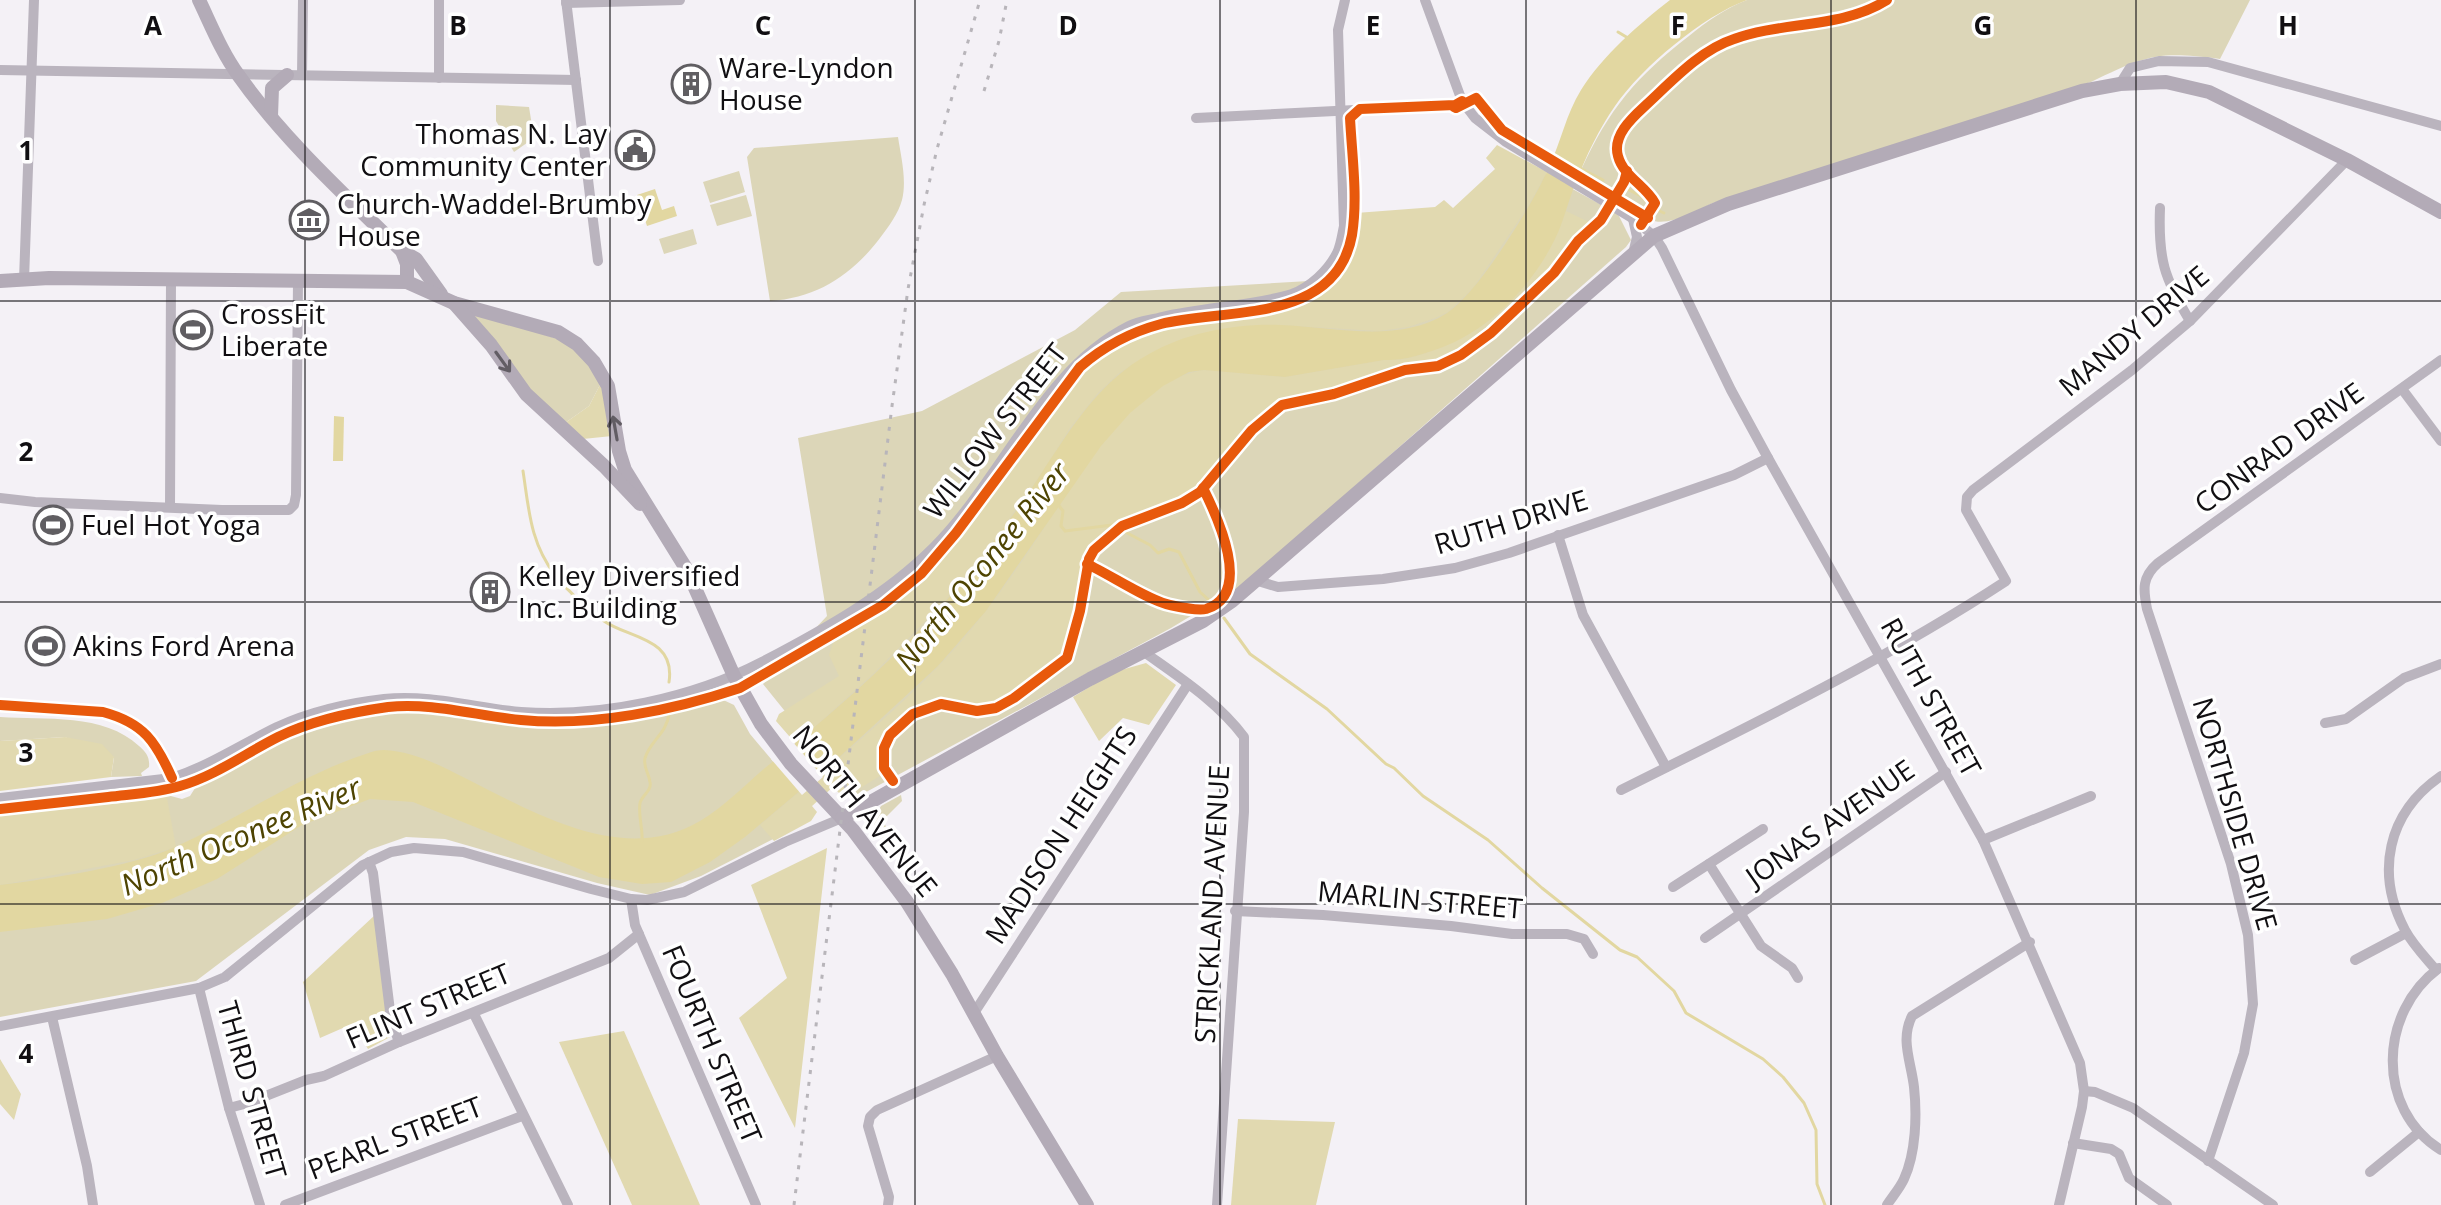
<svg xmlns="http://www.w3.org/2000/svg" width="2441" height="1205" viewBox="0 0 2441 1205" font-family="'Open Sans',sans-serif">
  <rect width="100%" height="100%" fill="#f4f1f6"/>
  <g fill="#dcd6b8">
    <path d="M1747,0H2250L2220,59C2158,51 2147,55 2091,82L1713,203C1695,211 1670,227 1650,220L1652,216L1581,170C1609,109 1636,77 1689,36C1706,22 1726,8 1747,0Z"/>
    <polygon points="496,105 529,107 534,138 514,152 496,121"/>
    <path d="M898,137C901,157 907,180 902,200C898,214 889,226 880,238C852,275 817,298 770,301L747,157L754,148Z"/>
    <polygon points="1511,155 1618,214 1631,240 1626,247 1244,584 1171,628 855,798 763,684 827,616 798,438 922,411 1075,330 1121,292 1326,280 1453,218"/>
    <polygon points="739,171 745,192 710,203 703,182"/>
    <polygon points="746,195 752,216 717,226 710,205"/>
    <polygon points="693,229 697,244 664,254 659,239"/>
    <path d="M471,311L567,342L589,359L602,381L589,406L565,423C525,397 498,349 471,311Z"/>
    <path d="M717,697L734,705L750,734L814,810L812,819L701,876L650,895L597,883L445,839L406,837L369,850L196,981L0,1017V811L167,795L182,799L190,796L197,785C255,753 313,718 381,712C431,707 478,723 526,725C591,729 656,716 717,697Z"/>
    <path d="M0,717C45,720 104,713 139,746C146,752 150,757 149,767L141,773L142,776L111,777L114,758L65,737L0,741Z"/>
    <polygon points="901,795 902,801 883,820 891,838 888,843 875,830 873,820 881,806"/>
  </g>
  <g fill="#e1d9b0">
    <polygon points="1497,145 1547,172 1527,208 1473,288 1448,312 1435,318 1408,327 1379,331 1278,325 1228,328 1130,366 1118,374 1097,394 1070,428 1043,471 999,533 945,601 874,673 796,744 776,721 779,714 839,676 829,655 836,634 916,586 937,565 1076,378 1099,357 1141,334 1204,319 1280,310 1321,290 1339,272 1350,252 1355,237 1356,213 1435,207 1444,200 1453,208 1495,169 1486,158"/>
    <path d="M1566,211L1593,224L1569,247L1541,282L1491,328L1451,356L1439,362L1392,370L1326,392L1284,400L1271,407L1254,423L1209,478L1195,491L1180,501L1148,510L1120,523L1087,555L1079,600L1062,659C1054,664 1044,669 1036,675C1020,686 1010,701 990,707C973,711 958,701 941,701C906,703 873,739 883,774L849,795H841L833,787L812,806L817,812L811,821L774,841L760,825C823,771 894,715 950,654C980,621 1006,585 1031,548C1071,489 1126,382 1204,370L1285,377L1384,360C1403,361 1421,355 1439,348C1500,325 1544,272 1566,211Z"/>
    <polygon points="602,381 612,436 583,439 565,423 589,406"/>
    <polygon points="1146,663 1176,685 1149,725 1123,718 1099,741 1073,697 1114,672"/>
    <polygon points="65,737 102,744 114,757 111,777 0,791 0,741"/>
    <polygon points="166,793 176,847 134,860 0,885 0,810"/>
    <polygon points="827,848 795,1128 739,1018 787,978 751,885"/>
    <polygon points="375,915 390,1037 368,1049 352,1024 320,1038 303,982"/>
    <polygon points="624,1031 700,1205 632,1205 559,1042"/>
    <polygon points="0,1059 21,1094 14,1120 0,1104"/>
    <polygon points="1238,1119 1335,1122 1316,1205 1231,1205"/>
  </g>
  <g fill="#e2d7a1">
    <path d="M1670,0H1747C1703,16 1642,67 1615,106C1599,129 1586,156 1576,182C1568,201 1564,221 1555,239C1532,286 1491,328 1443,347C1424,354 1404,361 1384,360L1285,377L1204,370L1189,372L1163,386L1130,413L1101,446L986,611L938,666L833,763L745,837L710,862L671,882L642,884L599,877L413,802L370,799L302,825L217,879L162,903L107,919L0,932V885C49,879 130,867 175,847C236,820 291,781 354,758C364,755 373,750 384,750C412,751 439,765 463,777C533,812 623,867 700,821C724,807 744,786 765,768C840,707 918,640 977,563C1000,533 1024,501 1044,469C1074,424 1100,381 1149,354C1187,332 1238,323 1281,325C1334,327 1399,344 1447,313C1479,292 1533,204 1549,167C1561,142 1566,114 1581,90C1603,55 1638,25 1670,0Z"/>
    <polygon points="655,189 662,210 674,206 677,216 647,226 637,195"/>
    <polygon points="334,416 344,417 343,461 333,461"/>
  </g>
  <polygon fill="#f4f1f6" points="792,741 823,777 802,795 771,759"/>
  <g fill="none" stroke-linecap="round" stroke-linejoin="round">
    <g stroke="#e2d7a1" stroke-width="3">
      <polyline points="1618,32 1628,38"/>
      <polyline points="1578,167 1603,180"/>
      <polyline points="1627,189 1641,196 1651,206"/>
      <polyline points="1655,209 1664,213"/>
      <path d="M523,471C529,510 530,542 555,575C569,592 586,608 604,621C627,638 676,637 669,682"/>
      <polyline points="1057,503 1063,511 1061,526 1065,531 1112,525 1150,545 1158,553 1169,549 1179,552 1200,592 1211,602"/>
      <polyline points="1224,618 1250,654 1327,709 1386,764 1394,768 1423,796 1488,840 1542,888 1620,950 1637,957 1674,991 1686,1013 1763,1059 1783,1077 1804,1103 1816,1130 1817,1184 1825,1205"/>
      <path d="M642,841C643,829 638,815 640,803C642,795 652,791 650,782C649,773 643,768 645,758C650,741 667,733 669,714L666,710"/>
    </g>
    <g stroke="#bab4be" stroke-width="10">
      <polyline points="439,0 439,78"/>
      <polyline points="566,0 598,261"/>
      <polyline points="1425,0 1462,101 1475,118 1506,142 1632,218 1654,236 1662,248 1731,390 1768,458 1983,840 2080,1063 2084,1091 2082,1107 2059,1205"/>
      <polyline points="566,3 680,0"/>
      <polyline points="0,70 576,80"/>
      <polyline points="302,75 303,0"/>
      <polyline points="2120,84 2130,68 2159,61 2208,62 2441,126"/>
      <polyline points="1196,118 1455,105 1462,101"/>
      <path d="M2160,208C2158,259 2164,278 2190,321"/>
      <polyline points="1633,254 1637,237 1633,219"/>
      <polyline points="24,280 34,0"/>
      <polyline points="2402,389 2441,441"/>
      <polyline points="0,498 35,502 222,510 289,510 294,505 296,495 298,281"/>
      <polyline points="170,507 171,280"/>
      <polyline points="1558,535 1583,615 1666,767"/>
      <polyline points="1258,581 1278,587 1383,579 1455,568 1509,553 1734,475 1768,458"/>
      <path d="M1144,652C1179,677 1218,702 1244,737V812L1217,1205"/>
      <path d="M0,705L103,712C144,723 156,742 172,778"/>
      <polyline points="2325,723 2346,719 2404,678 2441,664"/>
      <path d="M1621,790C1751,725 1884,661 2006,581L1966,510L1967,497L1973,490L2132,370L2190,321L2347,160"/>
      <path d="M0,798L172,778C209,766 242,744 277,727C310,712 348,703 384,699C430,694 476,708 521,712C600,718 693,698 762,662C823,630 885,596 934,547C1001,480 1043,369 1129,326C1139,321 1152,320 1162,317C1203,307 1254,306 1292,294C1310,287 1328,271 1337,253C1341,245 1342,235 1344,226L1338,30L1345,0"/>
      <polyline points="1983,840 2091,796"/>
      <polyline points="369,862 373,873 391,1019 399,1042"/>
      <polyline points="1709,864 1761,946 1792,968 1798,978"/>
      <polyline points="1673,887 1763,829"/>
      <polyline points="631,899 635,925 756,1205"/>
      <polyline points="1235,911 1323,915 1451,926 1512,934 1567,934 1584,939 1593,954"/>
      <polyline points="1705,938 1946,772"/>
      <polyline points="2355,960 2406,933"/>
      <path d="M2439,968C2379,1012 2375,1109 2441,1150"/>
      <path d="M2436,970C2426,958 2413,945 2405,930C2375,873 2387,813 2441,776"/>
      <polyline points="199,988 229,1108 260,1205"/>
      <polyline points="974,1013 1188,684"/>
      <polyline points="474,1014 568,1205"/>
      <polyline points="52,1017 87,1166 93,1205"/>
      <polyline points="0,1026 199,988 225,977 363,865 391,852 414,848 463,852 591,889 631,899 647,900 684,892 785,842 842,818"/>
      <polyline points="2084,1091 2095,1092 2133,1108 2273,1205"/>
      <polyline points="229,1108 248,1103 306,1080 324,1076 399,1042 609,958 639,934"/>
      <polyline points="2073,1143 2111,1149 2119,1154 2129,1178 2167,1205"/>
      <path d="M2208,1161L2244,1053L2253,1004L2248,935L2231,864L2147,609C2143,589 2142,577 2158,563L2441,360"/>
      <polyline points="2370,1172 2419,1132"/>
      <polyline points="285,1205 522,1116"/>
      <polyline points="888,1205 889,1197 868,1126 870,1117 877,1110 997,1056"/>
      <path d="M1887,1205C1892,1197 1900,1188 1904,1179C1916,1153 1917,1115 1914,1087C1911,1061 1900,1040 1912,1016L2030,942"/>
    </g>
    <g stroke="#b3abb7" stroke-width="14">
      <path d="M199,0C211,25 222,53 239,76C285,141 345,195 402,251L407,264V282"/>
      <polyline points="271,116 272,88 287,75"/>
      <polyline points="402,251 416,259 441,294"/>
      <polyline points="0,281 49,278 407,282 454,303 558,332 577,344 594,362 608,386 619,451 625,470 687,570 734,676 761,724 791,764 853,830 907,902 952,974 997,1056 1087,1205"/>
      <polyline points="454,303 491,345 526,394 604,466 640,504"/>
      <polyline points="842,818 1090,679 1203,621 1232,601 1654,236 1728,204 2082,91 2120,84 2166,82 2209,92 2347,160 2441,212"/>
    </g>
    <g stroke="#b8b5ba" stroke-width="3" stroke-dasharray="4 8" stroke-linecap="butt">
      <polyline points="984,91 999,41 1007,0"/>
      <polyline points="794,1205 892,406 908,289 924,205 937,149 980,0"/>
    </g>
    <defs>
      <g id="cycleway">
        <polyline points="1454,107 1456,108 1476,98 1502,130 1648,218"/>
        <path d="M1641,225L1655,203C1646,186 1623,176 1618,156C1612,135 1633,117 1646,105C1671,82 1700,50 1734,39C1783,21 1841,29 1887,0"/>
        <path d="M1087,564C1109,574 1149,601 1170,605C1179,607 1198,611 1206,609C1254,594 1217,516 1203,488"/>
        <path d="M0,705L103,712C144,723 156,742 172,778"/>
        <polyline points="893,781 884,768 884,748 890,735 913,714 941,704 977,711 996,708 1014,698 1067,658 1080,611 1089,559 1094,550 1122,526 1182,503 1200,492 1252,430 1282,405 1334,394 1405,370 1438,366 1461,355 1491,333 1554,273 1578,241 1601,220 1624,182 1627,171"/>
        <path d="M0,809C36,805 72,801 108,797C132,794 157,793 180,786C215,776 246,753 278,737C311,721 352,712 388,707C431,702 478,716 521,720C593,727 674,710 740,688L883,605L921,574L956,533L1080,367C1103,347 1131,332 1161,324C1226,308 1336,324 1352,235C1358,198 1352,156 1350,118L1360,109L1455,105L1462,101"/>
      </g>
    </defs>
    <use href="#cycleway" stroke="#fff" stroke-width="15"/>
    <use href="#cycleway" stroke="#e8590c" stroke-width="10"/>
  </g>
  <defs><path id="oneway-shaft" d="M-6 0H5M1.5-3L5.5 0L1.5 3" fill="none" stroke-width="1.6" stroke-linecap="round" stroke-linejoin="round" transform="scale(2)"/></defs>
  <g stroke="#625d64">
    <use href="#oneway-shaft" transform="translate(503 362) rotate(54)"/>
    <use href="#oneway-shaft" transform="translate(615 428) rotate(-100)"/>
  </g>
  <path fill="none" stroke="#110f12" stroke-width="2" stroke-opacity="0.55" d="M305,0V1205M610,0V1205M915,0V1205M1220,0V1205M1526,0V1205M1831,0V1205M2136,0V1205M0,301H2441M0,602H2441M0,904H2441"/>
  <defs>
    <symbol id="building-ring" viewBox="-11 -11 22 22"><circle r="9.5" fill="#fff" stroke="#605e62" stroke-width="1.5"/><path d="M-4-6H4V6H1V3H-1V6H-4ZM-2.5-4.3h1.7v1.8h-1.7ZM.8-4.3h1.7v1.8H.8ZM-2.5-1h1.7V.8h-1.7ZM.8-1h1.7V.8H.8Z" fill="#605e62"/></symbol>
    <symbol id="civic-ring" viewBox="-11 -11 22 22"><circle r="9.5" fill="#fff" stroke="#605e62" stroke-width="1.5"/><path d="M-.6-6.5H3V-4.5H.6V-3L4-1V1h2V6H-6V1h2V-1L-.6-3ZM-1.2 2.5V6h2.4V2.5Z" fill="#605e62"/></symbol>
    <symbol id="museum-ring" viewBox="-11 -11 22 22"><circle r="9.5" fill="#fff" stroke="#605e62" stroke-width="1.5"/><path d="M0-6L6-3V-2H-6V-3ZM-5-1h2V3h-2ZM-1-1h2V3h-2ZM3-1h2V3H3ZM-6 4H6V6H-6Z" fill="#605e62"/></symbol>
    <symbol id="stadium-ring" viewBox="-11 -11 22 22"><circle r="9.5" fill="#fff" stroke="#605e62" stroke-width="1.5"/><path d="M0-5a6.5 5 0 1 0 0 10a6.5 5 0 1 0 0-10ZM-3.5-1.8h7v3.6h-7Z" fill="#605e62"/></symbol>
  </defs>
  <g fill-rule="evenodd">
    <use href="#building-ring" x="669" y="62" width="44" height="44"/>
    <use href="#civic-ring" x="613" y="128" width="44" height="44"/>
    <use href="#museum-ring" x="287" y="198" width="44" height="44"/>
    <use href="#stadium-ring" x="171" y="308" width="44" height="44"/>
    <use href="#stadium-ring" x="31" y="503" width="44" height="44"/>
    <use href="#building-ring" x="468" y="570" width="44" height="44"/>
    <use href="#stadium-ring" x="23" y="624" width="44" height="44"/>
  </g>
  <g text-anchor="middle" stroke-width="7" stroke-linejoin="round" paint-order="stroke">
    <g font-size="28" fill="#110f12" stroke="#fff" text-anchor="start">
      <text x="719" y="78">Ware-Lyndon<tspan x="719" dy="32">House</tspan></text>
      <text x="607" y="144" text-anchor="end">Thomas N. Lay<tspan x="607" dy="32">Community Center</tspan></text>
      <text x="337" y="214">Church-Waddel-Brumby<tspan x="337" dy="32">House</tspan></text>
      <text x="221" y="324">CrossFit<tspan x="221" dy="32">Liberate</tspan></text>
      <text x="81" y="535">Fuel Hot Yoga</text>
      <text x="518" y="586">Kelley Diversified<tspan x="518" dy="32">Inc. Building</tspan></text>
      <text x="73" y="656">Akins Ford Arena</text>
    </g>
    <g font-size="28" fill="#110f12" stroke="#fff">
      <text transform="translate(2134 331) rotate(-40)" y="10">MANDY DRIVE</text>
      <text transform="translate(995 431) rotate(-52)" y="10">WILLOW STREET</text>
      <text transform="translate(2279 448) rotate(-36)" y="10">CONRAD DRIVE</text>
      <text transform="translate(1511 522) rotate(-17)" y="10">RUTH DRIVE</text>
      <text transform="translate(1931 697) rotate(61)" y="10">RUTH STREET</text>
      <text transform="translate(865 811) rotate(51)" y="10">NORTH AVENUE</text>
      <text transform="translate(2235 814) rotate(74)" y="10">NORTHSIDE DRIVE</text>
      <text transform="translate(1830 823) rotate(-35)" y="10">JONAS AVENUE</text>
      <text transform="translate(1061 835) rotate(-57)" y="10">MADISON HEIGHTS</text>
      <text transform="translate(1420 900) rotate(5)" y="10">MARLIN STREET</text>
      <text transform="translate(1212 904) rotate(-87)" y="10">STRICKLAND AVENUE</text>
      <text transform="translate(428 1006) rotate(-23)" y="10">FLINT STREET</text>
      <text transform="translate(712 1044) rotate(67)" y="10">FOURTH STREET</text>
      <text transform="translate(252 1090) rotate(74)" y="10">THIRD STREET</text>
      <text transform="translate(395 1138) rotate(-21)" y="10">PEARL STREET</text>
    </g>
    <g font-size="30" font-style="italic" fill="#4e4402" stroke="#fff">
      <text transform="translate(983 567) rotate(-51)" y="10">North Oconee River</text>
      <text transform="translate(241 837) rotate(-23)" y="10">North Oconee River</text>
    </g>
  </g>
  <g font-size="26" text-anchor="middle" font-weight="bold" fill="#110f12" stroke="#fff" stroke-width="7" stroke-linejoin="round" paint-order="stroke">
    <text x="153" y="35">A</text>
    <text x="458" y="35">B</text>
    <text x="763" y="35">C</text>
    <text x="1068" y="35">D</text>
    <text x="1373" y="35">E</text>
    <text x="1678" y="35">F</text>
    <text x="1983" y="35">G</text>
    <text x="2288" y="35">H</text>
    <text x="26" y="160">1</text>
    <text x="26" y="461">2</text>
    <text x="26" y="762">3</text>
    <text x="26" y="1063">4</text>
  </g>
</svg>
